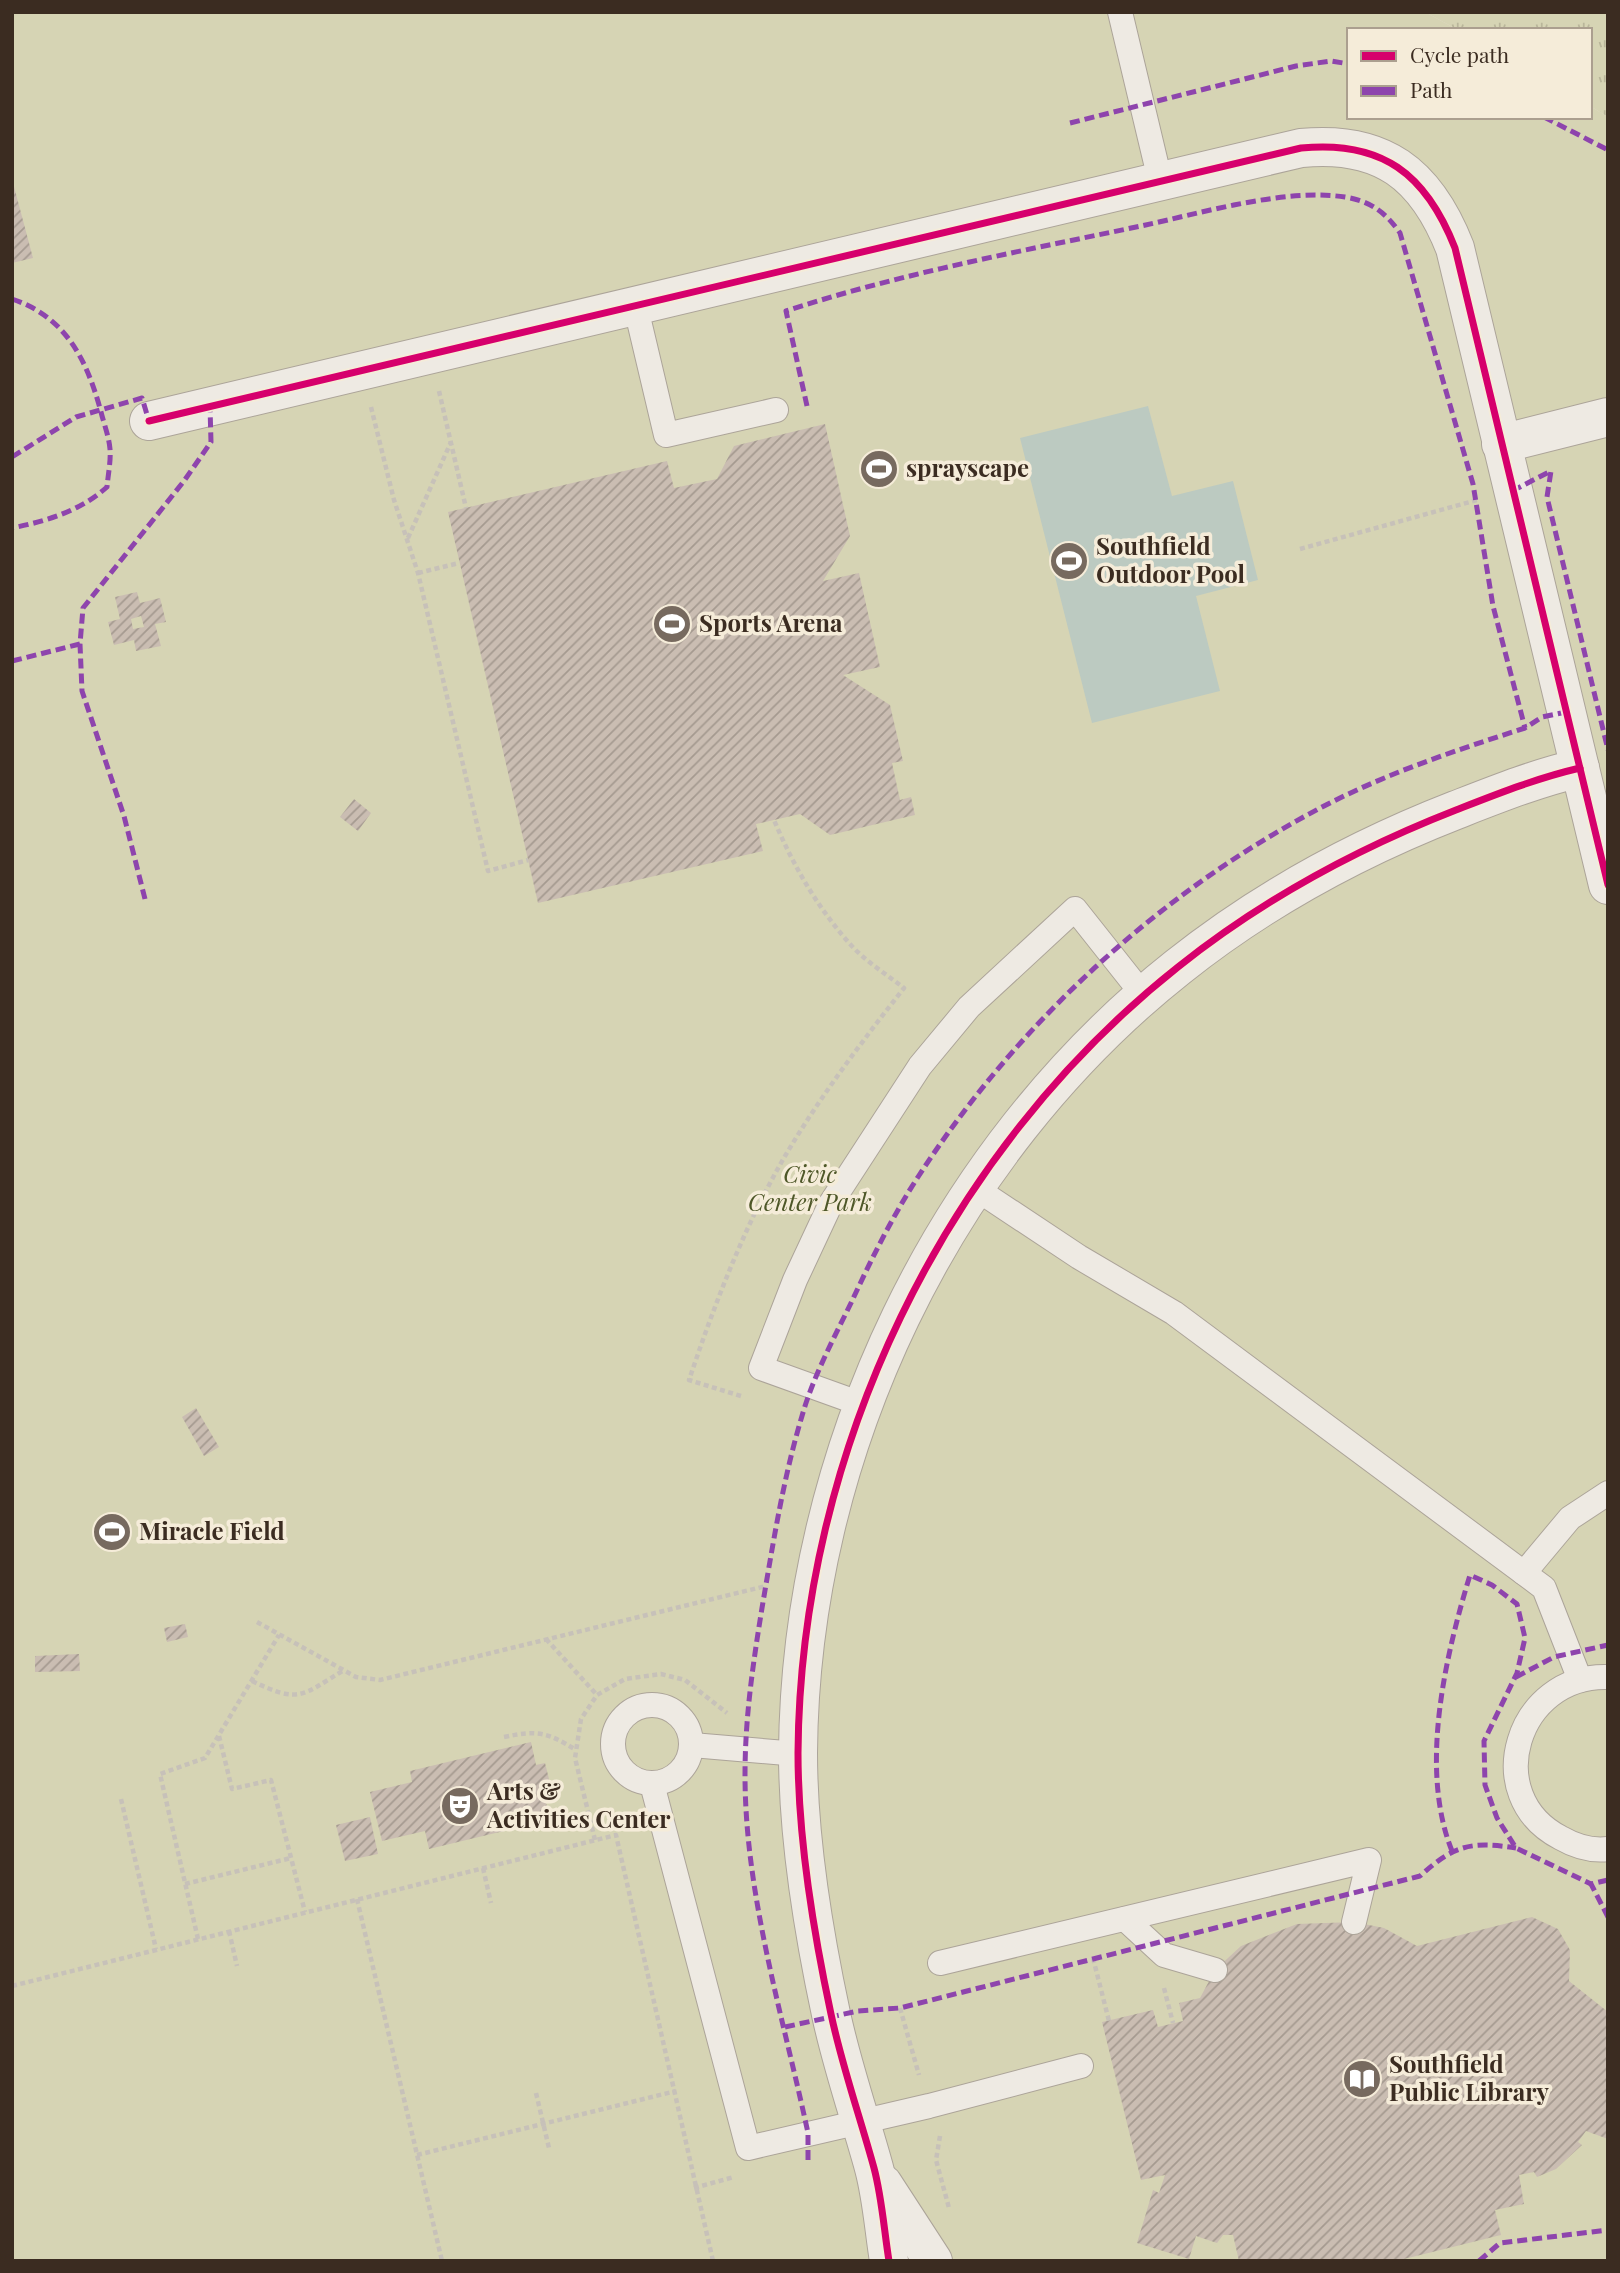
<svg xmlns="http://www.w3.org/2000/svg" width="1620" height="2273" viewBox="0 0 1620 2273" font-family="'Playfair Display',serif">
  <defs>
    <pattern id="grass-tufts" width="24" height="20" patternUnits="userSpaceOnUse" patternTransform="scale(1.75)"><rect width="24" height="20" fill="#d6d4b4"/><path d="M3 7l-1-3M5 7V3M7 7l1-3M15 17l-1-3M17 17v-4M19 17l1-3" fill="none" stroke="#b9b69a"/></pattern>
    <pattern id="building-hatch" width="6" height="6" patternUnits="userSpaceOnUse" patternTransform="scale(1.75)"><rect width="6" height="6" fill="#cabdb2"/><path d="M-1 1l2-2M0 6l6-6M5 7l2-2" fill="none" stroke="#a59a90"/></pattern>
  </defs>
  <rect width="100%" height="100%" fill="#e6ded1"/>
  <polygon fill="url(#grass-tufts)" points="1425,12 1608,12 1608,117 1590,106 1590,30 1458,30"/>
  <polygon fill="#d6d4b4" points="12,12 1425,12 1458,30 1349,30 1349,117 1590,117 1590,106 1608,117 1608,2261 12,2261"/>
  <polygon fill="#bccac1" points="1148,406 1172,496 1233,481 1258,580 1196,596 1220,691 1092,723 1020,438"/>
  <g fill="url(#building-hatch)" fill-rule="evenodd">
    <polygon points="12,179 33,258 12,263"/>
    <polygon points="825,424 850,536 823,581 859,573 880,667 843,675 890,705 903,761 892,763 900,800 911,797 915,815 830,835 800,814 756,824 763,851 538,903 448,512 667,461 674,488 717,479 734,446"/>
    <path d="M137,592L140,603L160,598L166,622L155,624L161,646L136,651L134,640L114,645L108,622L120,619L115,597ZM141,616L144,627L133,629L131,619Z"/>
    <polygon points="354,799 371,813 358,831 340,817"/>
    <polygon points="196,1408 219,1447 204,1456 182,1417"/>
    <polygon points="185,1624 188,1637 167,1642 164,1628"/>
    <polygon points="79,1654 80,1671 35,1672 35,1656"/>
    <polygon points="531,1742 536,1765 545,1763 551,1787 543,1789 550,1820 429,1849 425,1831 382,1841 370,1792 412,1782 410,1771"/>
    <polygon points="370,1817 378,1854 345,1861 336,1825"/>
    <polygon points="1532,1917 1558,1929 1570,1950 1569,1981 1608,2012 1608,2139 1586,2131 1578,2142 1582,2145 1556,2169 1537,2177 1534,2172 1519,2175 1524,2204 1495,2210 1501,2235 1396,2261 1239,2261 1233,2235 1223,2235 1217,2243 1196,2236 1189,2259 1137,2243 1153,2190 1159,2193 1165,2175 1141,2180 1102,2022 1153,2010 1158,2027 1183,2021 1179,2003 1200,1998 1215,1970 1241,1946 1297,1924 1354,1922 1384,1928 1417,1946"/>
  </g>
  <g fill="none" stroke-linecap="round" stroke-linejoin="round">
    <defs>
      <g id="service">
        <polyline points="1120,12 1160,180"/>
        <polyline points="635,304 666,435 776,410"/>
        <polyline points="975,1188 1079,1257 1174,1313 1544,1588 1580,1680"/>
        <polyline points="864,1405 761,1368 795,1280 831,1203 920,1066 969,1007 1075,909 1144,996"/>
        <polyline points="1524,1573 1570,1518 1608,1493"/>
        <path d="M1608,1677C1517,1674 1479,1796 1561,1838C1575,1846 1592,1851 1608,1849"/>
        <circle cx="652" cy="1744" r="39"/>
        <polyline points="692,1745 798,1754"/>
        <polyline points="652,1784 748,2148 929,2106 1081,2066"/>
        <polyline points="1125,1919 1164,1955 1215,1970"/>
        <polyline points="940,1963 1369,1860 1354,1922"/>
      </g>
      <g id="minor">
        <path d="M149,421L1301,148C1382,140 1426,174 1455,248L1608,885"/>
        <polyline points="1501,444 1608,417"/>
        <polyline points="883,2184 933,2261"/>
        <path d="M889,2261C884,2230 882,2198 874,2168C860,2117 842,2066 831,2014C813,1930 798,1840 798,1753C800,1453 943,1153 1178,967C1262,900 1356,849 1456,810C1497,794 1537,778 1580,768"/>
      </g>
    </defs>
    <use href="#service" stroke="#aca499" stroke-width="26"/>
    <use href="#minor" stroke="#aca499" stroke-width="40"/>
    <g stroke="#c7c1b9" stroke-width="4.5" stroke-dasharray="5 3.5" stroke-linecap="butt">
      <polyline points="439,391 466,508"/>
      <polyline points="371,407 394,500 418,573 488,871 528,860"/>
      <polyline points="408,538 451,442"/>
      <polyline points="1300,549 1477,500"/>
      <polyline points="418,573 459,563"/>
      <path d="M741,1396L689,1380C714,1306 742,1232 781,1163C816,1102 860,1044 904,988C886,974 865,961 850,944C817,907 793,865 774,820"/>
      <polyline points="257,1622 356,1677 380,1680 766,1586"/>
      <polyline points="546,1639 597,1695"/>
      <path d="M252,1681C300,1704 301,1696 344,1670"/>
      <polyline points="219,1736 232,1789 271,1780 305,1912"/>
      <path d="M504,1737C538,1730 547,1732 576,1750"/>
      <polyline points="121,1799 156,1949"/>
      <polyline points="595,1840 575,1758 581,1719 597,1695 625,1679 661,1674 685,1680 727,1713"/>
      <polyline points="483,1868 491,1903"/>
      <polyline points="185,1884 291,1858"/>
      <polyline points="357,1899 442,2261"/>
      <polyline points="229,1931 237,1966"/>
      <polyline points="198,1939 160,1774 205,1758 279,1635"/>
      <polyline points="1093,1958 1109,2021"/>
      <polyline points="12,1986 616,1835 713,2261"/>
      <polyline points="1164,1988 1173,2023"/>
      <polyline points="900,2008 919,2075"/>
      <polyline points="536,2093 549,2148"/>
      <polyline points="940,2136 936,2160 949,2208"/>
      <polyline points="417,2155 676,2091"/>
      <polyline points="694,2188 734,2177"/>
    </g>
    <use href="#service" stroke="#eeeae3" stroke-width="24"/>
    <use href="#minor" stroke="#eeeae3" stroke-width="38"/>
    <g stroke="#8e44ad" stroke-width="5" stroke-dasharray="10 5" stroke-linecap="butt">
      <polyline points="1544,117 1608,150"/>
      <polyline points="1070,123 1296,66 1331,61 1349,64"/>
      <path d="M12,299C66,317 87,360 101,412C104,424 109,437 110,449C111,461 108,475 107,487C80,511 47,521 12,528"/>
      <path d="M807,406L786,311C902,273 1022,251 1141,226C1202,213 1284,188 1345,197C1371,201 1386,213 1400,233L1473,484L1493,606L1525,728"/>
      <polyline points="12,457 76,417 142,398 149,421"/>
      <polyline points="1512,491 1551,471 1547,497 1608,750"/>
      <polyline points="12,661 80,644"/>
      <polyline points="145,899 124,816 82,691 80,644 83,608 184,481 211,442 210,407"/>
      <polyline points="1516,1677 1554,1657 1608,1645"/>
      <path d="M1452,1851C1419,1769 1445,1657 1470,1575L1492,1585L1517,1604L1525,1638L1517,1673L1484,1741L1485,1785L1497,1818L1516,1848L1591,1884"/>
      <polyline points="1608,1880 1591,1884 1608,1917"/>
      <path d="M785,2027L858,2011L900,2008L1420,1876C1454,1845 1471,1841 1516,1848"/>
      <path d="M808,2160V2133C783,2016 745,1895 745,1775C745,1717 753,1664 762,1608C773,1544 783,1479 802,1416C813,1377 833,1340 851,1303C871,1260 892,1217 918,1177C1018,1022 1162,890 1326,805C1390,772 1457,750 1525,728L1542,717L1566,712"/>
      <polyline points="1479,2261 1500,2243 1608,2230"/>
    </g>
    <defs>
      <g id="cycleway">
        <path d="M149,421L1301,148C1382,140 1426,174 1455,248L1608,885"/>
        <path d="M889,2261C884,2230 882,2198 874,2168C860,2117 842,2066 831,2014C813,1930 798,1840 798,1753C800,1453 943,1153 1178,967C1262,900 1356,849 1456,810C1497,794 1537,778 1580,768"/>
      </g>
    </defs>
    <use href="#cycleway" stroke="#f5ecd9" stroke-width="11"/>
    <use href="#cycleway" stroke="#d6006c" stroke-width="7"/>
  </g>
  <defs>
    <symbol id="stadium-disc" viewBox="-11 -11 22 22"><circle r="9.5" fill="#776a5f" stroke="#f5ecd9"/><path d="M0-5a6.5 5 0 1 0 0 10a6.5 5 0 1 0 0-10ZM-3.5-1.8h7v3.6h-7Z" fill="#fff"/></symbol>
    <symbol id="theatre-disc" viewBox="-11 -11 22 22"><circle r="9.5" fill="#776a5f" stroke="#f5ecd9"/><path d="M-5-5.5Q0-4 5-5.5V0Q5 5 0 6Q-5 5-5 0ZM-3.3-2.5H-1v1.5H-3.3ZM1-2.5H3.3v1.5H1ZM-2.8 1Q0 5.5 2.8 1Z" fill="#fff"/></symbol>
    <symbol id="library-disc" viewBox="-11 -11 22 22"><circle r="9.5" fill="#776a5f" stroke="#f5ecd9"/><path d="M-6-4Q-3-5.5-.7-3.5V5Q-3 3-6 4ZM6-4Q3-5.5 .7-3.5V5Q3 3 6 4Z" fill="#fff"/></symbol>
  </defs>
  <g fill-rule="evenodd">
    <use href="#stadium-disc" x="857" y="447" width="44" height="44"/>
    <use href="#stadium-disc" x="1047" y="539" width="44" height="44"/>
    <use href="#stadium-disc" x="650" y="602" width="44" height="44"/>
    <use href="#stadium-disc" x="90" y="1510" width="44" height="44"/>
    <use href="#theatre-disc" x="438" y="1784" width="44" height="44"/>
    <use href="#library-disc" x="1340" y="2057" width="44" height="44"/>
  </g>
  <g text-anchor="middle" stroke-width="7" stroke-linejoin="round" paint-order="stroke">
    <g font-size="24" font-weight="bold" fill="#3b2c21" stroke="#f5ecd9" text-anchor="start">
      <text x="906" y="477">sprayscape</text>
      <text x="1096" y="555">Southfield<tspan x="1096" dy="28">Outdoor Pool</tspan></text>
      <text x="699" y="632">Sports Arena</text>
      <text x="139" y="1540">Miracle Field</text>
      <text x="487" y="1800">Arts &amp;<tspan x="487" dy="28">Activities Center</tspan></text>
      <text x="1389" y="2073">Southfield<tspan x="1389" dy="28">Public Library</tspan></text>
    </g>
    <g font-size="24" font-style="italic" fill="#4e5728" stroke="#f5ecd9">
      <text x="810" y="1183">Civic<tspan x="810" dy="28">Center Park</tspan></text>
    </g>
  </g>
  <rect width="1620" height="2273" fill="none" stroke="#3b2c21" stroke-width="28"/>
  <rect x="1347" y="28" width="245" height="91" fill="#f5ecd9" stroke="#ab9f8f" stroke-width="2"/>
  <rect x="1361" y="51" width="35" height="10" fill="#d6006c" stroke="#ab9f8f" stroke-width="2"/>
  <text x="1410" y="63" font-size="21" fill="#3b2c21">Cycle path</text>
  <rect x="1361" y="86" width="35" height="10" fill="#8e44ad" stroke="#ab9f8f" stroke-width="2"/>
  <text x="1410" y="98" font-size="21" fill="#3b2c21">Path</text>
</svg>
